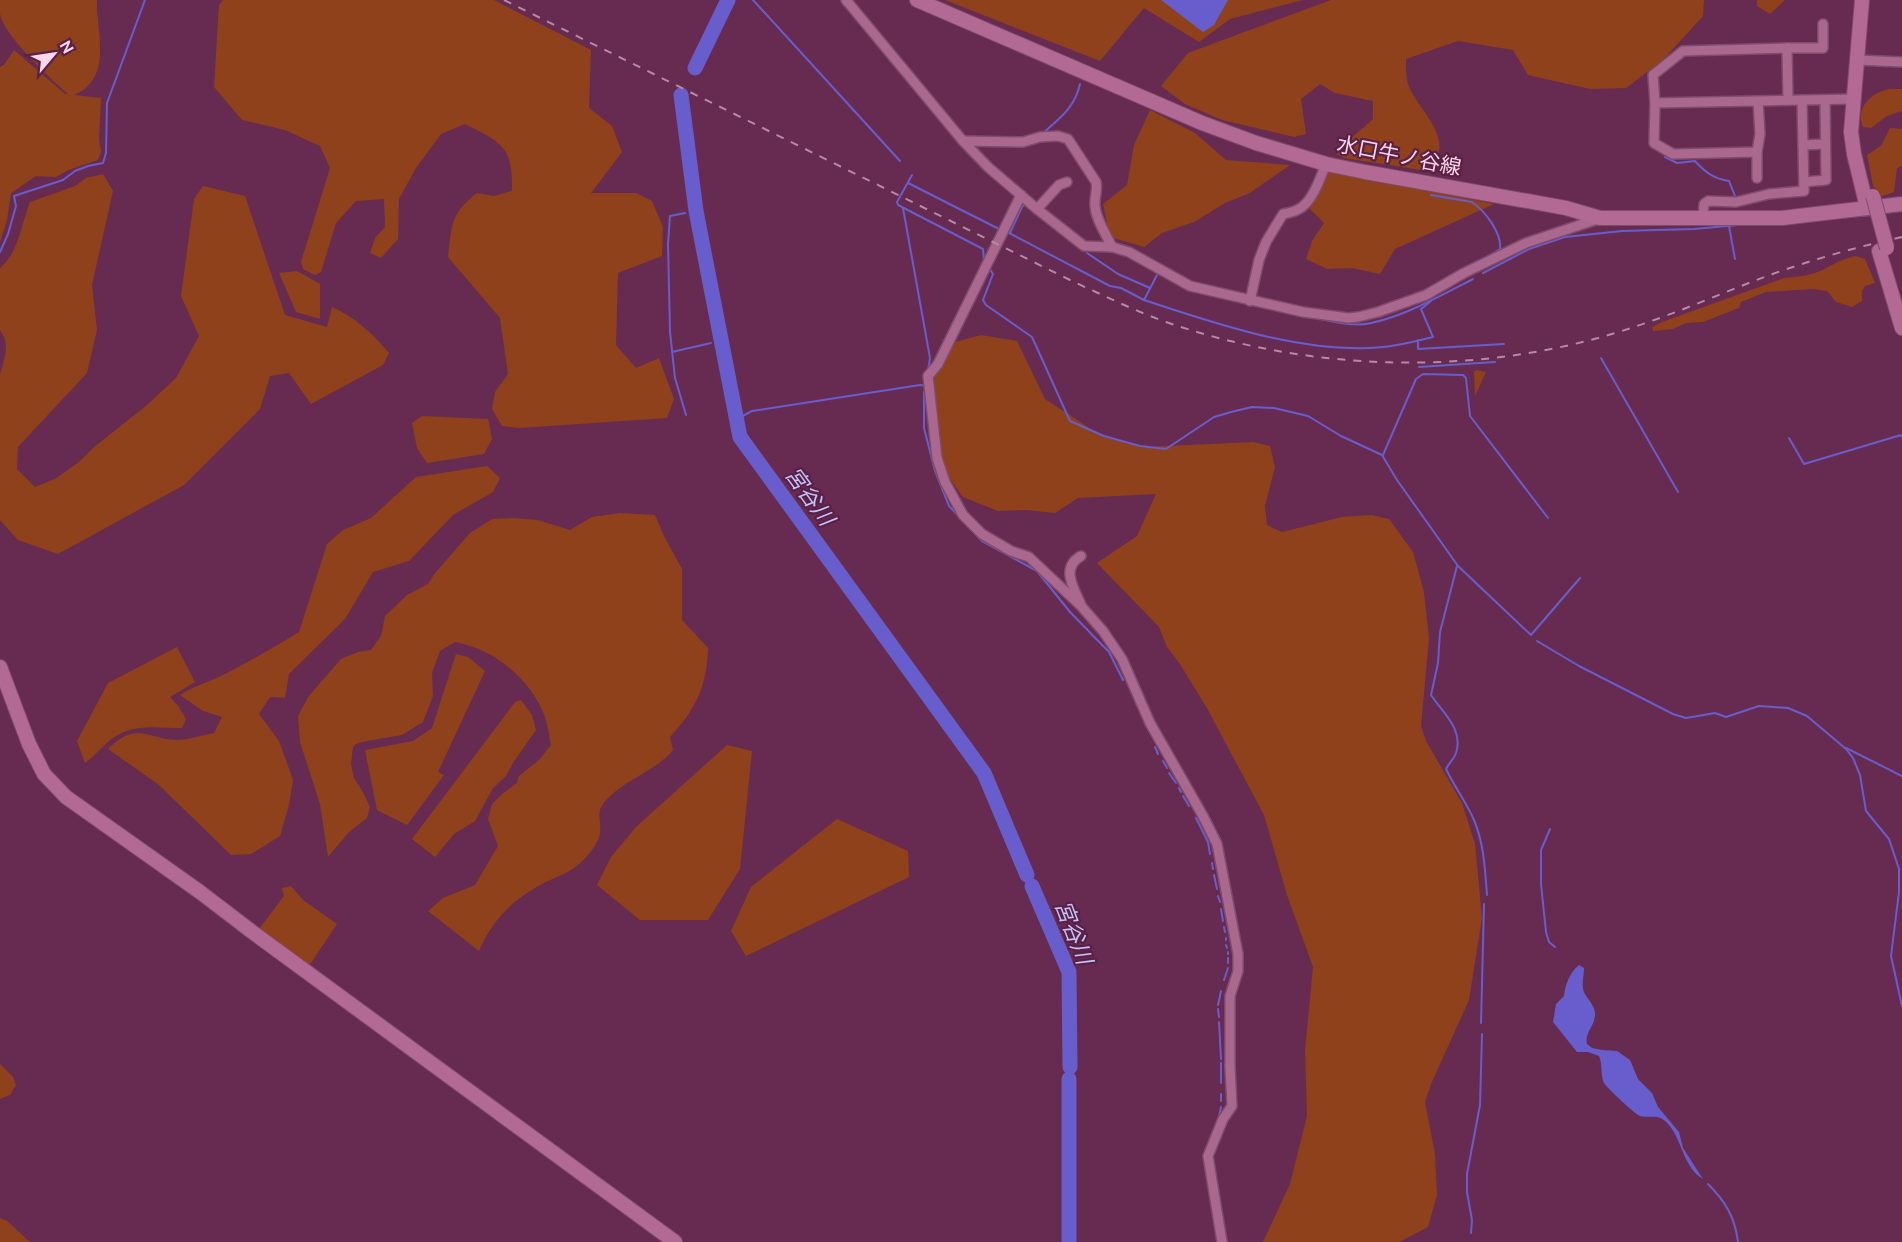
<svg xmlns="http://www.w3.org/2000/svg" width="1902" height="1242" viewBox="0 0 1902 1242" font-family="Ubuntu,'Noto Sans JP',sans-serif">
  <rect width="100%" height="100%" fill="#672b51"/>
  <g fill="#8e411b">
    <path d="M0,0H97C96,27 110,67 86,88C83,91 77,93 74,95L101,98L99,139L101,152L98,160L68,170L56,177L36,176L11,193L7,220L0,242V67L4,65L14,50L65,94H68C51,79 4,36 0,14C0,10 0,4 0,0Z"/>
    <path d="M223,0H494L591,50L589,108L612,126L622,152L591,193H636L652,201L663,227L662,256L618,273L616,345L636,368L659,358L674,399L667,418L520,428L502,426L492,409L495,392L508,374L500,318L448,257C452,225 450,214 477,193L494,196L512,191C513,146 502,143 465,124L441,134L416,168L399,199L398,239L381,258L370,253L375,238L385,227L384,199L356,201L336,223L321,272L315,275L303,269L301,262L330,168L320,146L285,130L242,120L214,87L219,5Z"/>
    <polygon points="945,0 1303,0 1230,19 1199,42 1144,8 1100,61"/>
    <path d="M1331,0H1704L1703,16L1663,60L1626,88L1590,89L1528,75L1513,50L1458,41L1406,59C1406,67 1406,79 1409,87C1423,116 1457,140 1428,171L1344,158L1337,154C1340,146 1365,127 1373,119V101L1335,93L1320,84L1301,99L1306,134L1294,137L1222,120L1185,104L1161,86L1188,53Z"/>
    <polygon points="1757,0 1785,0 1770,14 1757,6"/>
    <path d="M1890,89H1902V111L1887,116L1871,128L1863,127C1855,108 1871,92 1890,89Z"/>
    <polygon points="1150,110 1195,133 1226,160 1290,165 1250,193 1225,203 1194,222 1162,233 1144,247 1110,237 1103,204 1127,185 1134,145"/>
    <polygon points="1890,128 1902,129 1902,166 1897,168 1894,192 1882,196 1873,186 1867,155 1881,146"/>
    <polygon points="1326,169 1494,204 1395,249 1380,274 1352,268 1327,269 1306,259 1312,241 1324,223 1308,207"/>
    <path d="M103,174L113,191L92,285L97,330L87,373L18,447L17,469L35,487L55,479L79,462L93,448L147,405L176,378L199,336L181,296L194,199L203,186L245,196L285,315L327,327L332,307C356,318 372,333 389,353L383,365L311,404L289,373L270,376L260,409L184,485L58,554L18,540L0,520V375C4,359 11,345 0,330V268C19,252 21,225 30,202L75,186L86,178Z"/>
    <path d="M1856,256L1865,259L1875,283L1865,286L1862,291V301L1852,307L1836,302L1827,291L1813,289L1766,292L1741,302L1739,308L1703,322L1686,323L1673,329L1653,331L1652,327L1662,322L1784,278C1799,277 1815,275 1828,267C1839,261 1843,259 1856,256Z"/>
    <polygon points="297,271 320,284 320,319 296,312 279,273"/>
    <polygon points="981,335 1017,341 1045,399 1103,437 1145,447 1253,442 1270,446 1275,467 1265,506 1267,525 1282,532 1342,517 1371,515 1389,519 1413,552 1424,592 1429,638 1421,726 1426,741 1462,803 1475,844 1482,918 1469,1000 1431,1084 1425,1102 1435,1154 1437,1195 1428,1227 1399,1242 1263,1242 1290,1184 1307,1116 1305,1050 1313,967 1287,895 1264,815 1208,710 1180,664 1167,647 1159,627 1097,563 1137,536 1156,494 1078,498 1055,513 1026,510 998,511 963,497 943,469 936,418 934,379 948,344"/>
    <polygon points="1476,370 1486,372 1475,396 1474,372"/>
    <polygon points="422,416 488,419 492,439 484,454 427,463 417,448 412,423"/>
    <path d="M487,466L500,478L493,492L453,515L409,561L373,572L345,619L289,674L285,698L270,697L259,714L279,741L293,780L289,805L280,836L251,854L231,855L159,785L108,749C138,720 145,739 177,740C189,740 202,735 214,733L222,717L203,711L180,695C194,686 209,682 223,675C249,662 274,647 299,632L327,544L343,530L371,518L416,477Z"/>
    <path d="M620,513L655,515L664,536L682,569V620L708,648C707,686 696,709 670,737L673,750C656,771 626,779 607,799C594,813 602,818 600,833C599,843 585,860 577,866C568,873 554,878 544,883C514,898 492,920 479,951L428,911L443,898L475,885L498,846L488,819L492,804L502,794L517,783L519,776L539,760L551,745C549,736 548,726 545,717C531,679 494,649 455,642L440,651L432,673L433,696L423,722L402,735L367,741L356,744L353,747L351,764L354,778L363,792L370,807L367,818L349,832L328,857L320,804L300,742L298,716L308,697L341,659L358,652L371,650L381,636L385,616L407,595L428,584L435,573L470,533L492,519L513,518L538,520L570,530L592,517Z"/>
    <path d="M177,647L195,682L170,697L179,707L186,719L182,728C159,728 133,723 113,738C103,745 95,756 85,763L77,741L108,683Z"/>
    <polygon points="456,654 468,657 485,671 438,772 444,775 407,825 377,810 365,750 413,741 432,728"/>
    <polygon points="521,700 532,715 536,730 513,763 506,776 493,788 475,821 454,834 435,857 412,839 515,702"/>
    <polygon points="727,745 752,751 740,869 708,920 640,920 597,885 611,857 636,827"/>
    <polygon points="837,819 908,851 909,877 746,956 731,931 751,887"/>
    <polygon points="291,886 303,900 337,924 309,966 259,929 284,896 282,888"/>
    <polygon points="0,1064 13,1077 16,1085 10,1095 0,1099"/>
    <polygon points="0,1218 7,1221 30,1242 0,1242"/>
  </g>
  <g fill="#685dcc">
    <polygon points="1161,0 1228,0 1214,25 1203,32"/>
    <path d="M1579,965L1584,968C1584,976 1581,985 1584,992C1587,999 1594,1004 1595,1013C1596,1025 1584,1033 1587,1044L1592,1048L1602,1050L1617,1051L1630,1060L1638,1079L1652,1093L1658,1107L1679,1132L1683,1148L1703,1179C1683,1167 1683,1142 1669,1125C1658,1112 1654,1119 1640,1116C1636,1115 1606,1087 1604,1083C1600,1074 1603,1065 1599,1056L1588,1052H1577L1553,1022L1556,1004L1564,996C1565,985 1570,972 1579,965Z"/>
  </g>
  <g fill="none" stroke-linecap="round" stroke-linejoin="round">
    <g stroke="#685dcc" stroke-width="2">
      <polyline points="753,0 900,161"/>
      <path d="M1043,133C1060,118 1075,107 1080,84"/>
      <path d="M1665,157L1677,163L1695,161C1705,172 1714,179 1729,181L1735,196"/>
      <polyline points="912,175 897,202 898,205 983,249 984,261"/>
      <polyline points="908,183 999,229"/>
      <path d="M1431,195L1472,202C1485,211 1502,233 1500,249L1487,257"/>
      <polyline points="903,208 930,358 928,371"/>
      <polyline points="685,213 670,216 668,244 670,332 675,378 686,415"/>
      <polyline points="1884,213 1902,211"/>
      <polyline points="1827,219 1872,215"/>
      <polyline points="1729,226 1735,259"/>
      <polyline points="1009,233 1110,286 1121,288 1144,300 1158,273 1160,274"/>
      <polyline points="1010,233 1022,207 1026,204 1028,206"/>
      <polyline points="0,252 8,234 16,206 14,196 63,180 75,171 88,166 103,163 106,153 107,103 145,0"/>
      <polyline points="1087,253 1118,274 1150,288"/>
      <polyline points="989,268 993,274 983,300 986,305 1032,337 1070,421 1104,436 1140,446 1166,449 1214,417 1231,412 1252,407 1274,408 1308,416 1341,436 1382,455 1397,480 1458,566 1531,635 1580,578"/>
      <polyline points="1483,273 1529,249 1565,237 1622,231 1694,229 1738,225"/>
      <path d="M1144,300C1219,325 1318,359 1397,345C1409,343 1421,340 1433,337L1421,309L1431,301"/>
      <path d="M1321,319C1336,322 1355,327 1371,323C1405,316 1442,295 1473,279"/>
      <polyline points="1418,340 1418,349 1504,344"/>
      <polyline points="672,352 711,343"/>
      <polyline points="1601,358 1678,492"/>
      <polyline points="1419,367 1495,362"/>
      <polyline points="737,419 752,411 920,385 928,386 924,392 924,428 935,471 949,506 982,541 1037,571 1070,612 1109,652 1123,680"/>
      <polyline points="1789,438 1804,464 1901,435 1902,437"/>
      <polyline points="1383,455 1416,379 1423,374 1463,375 1466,378 1470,416 1548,518"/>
      <path d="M1457,566L1440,632L1438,663L1431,695C1442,712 1464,729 1456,753C1454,759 1449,763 1446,769C1454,786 1466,802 1474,820C1484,844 1485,869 1487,895"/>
      <polyline points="1537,641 1579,666 1673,714 1686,718 1715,713 1726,717 1759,706 1788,708 1807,716 1846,749 1853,758 1860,775 1866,811 1889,839 1899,869 1899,892 1891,956 1902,1006"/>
      <polyline points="1155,747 1158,754"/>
      <polyline points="1846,748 1902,776"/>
      <polyline points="1163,761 1167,768"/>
      <polyline points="1169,773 1176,783"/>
      <polyline points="1179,788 1181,792"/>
      <polyline points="1183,796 1189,806"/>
      <polyline points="1196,818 1208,842 1210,854"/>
      <polyline points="1550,829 1541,850 1541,884 1546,932 1549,942 1555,947"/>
      <polyline points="1212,863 1213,869"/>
      <polyline points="1214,875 1217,889"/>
      <polyline points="1218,896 1220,902"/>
      <polyline points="1221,909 1223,921"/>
      <polyline points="1224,927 1225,932"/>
      <polyline points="1226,938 1226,940"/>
      <polyline points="1226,945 1227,948"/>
      <polyline points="1228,952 1228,954"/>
      <polyline points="1228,963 1228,958"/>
      <polyline points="1224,980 1228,968"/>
      <polyline points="1218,1005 1221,991"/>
      <polyline points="1218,1009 1219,1017"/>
      <polyline points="1219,1022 1221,1059"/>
      <polyline points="1481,1023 1484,904"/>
      <polyline points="1221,1063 1221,1083"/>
      <polyline points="1221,1094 1221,1101"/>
      <polyline points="1219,1117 1221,1107"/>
      <polyline points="1209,1143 1211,1135"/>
      <path d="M1708,1184C1725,1201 1735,1217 1738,1242"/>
      <polyline points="1471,1233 1472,1220 1467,1192 1467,1174 1480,1105 1482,1034"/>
    </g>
    <g stroke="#685dcc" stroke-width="15">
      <polyline points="695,68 728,0"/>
      <polyline points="681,95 696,211 740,437 984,773 1027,875"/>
      <polyline points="1032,886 1069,972 1070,1067"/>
      <polyline points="1069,1242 1069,1079"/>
    </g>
    <defs>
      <g id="street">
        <polyline points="846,0 963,141 988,167 1037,209 1084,246 1112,247 1129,252 1190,286 1303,312 1348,318 1358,317 1378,312 1426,295 1464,273 1526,243 1598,219"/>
        <polyline points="1787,48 1823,48 1823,24"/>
        <polyline points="1857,60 1902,62"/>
        <polyline points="1758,101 1760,134 1757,152 1673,154 1654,143 1655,103 1854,99"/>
        <polyline points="1655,103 1653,75 1683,51 1787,48 1788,100"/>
        <path d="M963,141L1023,142L1040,137L1058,136L1068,139L1096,182C1098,191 1094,197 1095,206C1096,220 1106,234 1112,247"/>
        <polyline points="1803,145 1825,144"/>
        <polyline points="1757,178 1757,152"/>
        <polyline points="1804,182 1826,180 1825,100"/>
        <polyline points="1021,195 938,364 928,376 937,458 945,482 963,515 982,534 1011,551 1029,557 1082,607 1103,631 1122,659 1150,723 1203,816 1217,844 1238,954 1238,971 1230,996 1230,1067 1232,1106 1223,1119 1208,1156 1222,1242"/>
        <polyline points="1037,209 1059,185 1067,182"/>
        <polyline points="1703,217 1704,204 1708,201 1736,202 1769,194 1804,191 1802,100"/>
        <path d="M1250,301L1259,260L1266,242L1283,214C1289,213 1297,211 1302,207C1314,198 1320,178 1326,164"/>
        <path d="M1081,605C1074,588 1060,568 1081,556"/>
      </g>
      <g id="secondary">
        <polyline points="917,0 1202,123 1256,143 1326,164 1365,172 1566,208 1600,218 1782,218 1902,204"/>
        <polyline points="1862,0 1851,132 1854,154 1865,199"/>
        <polyline points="1879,251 1902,328"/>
        <polyline points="0,667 29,744 44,774 66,797 200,892 251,931 675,1242"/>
      </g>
    </defs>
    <use href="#street" stroke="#7f4b6d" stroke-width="12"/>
    <use href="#secondary" stroke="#7f4b6d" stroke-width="16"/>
    <use href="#street" stroke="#aa688f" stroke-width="9"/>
    <use href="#secondary" stroke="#b26a94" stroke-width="14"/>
    <path stroke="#b889a5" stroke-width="2" stroke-dasharray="8 8" stroke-linecap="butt" d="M504,0L1074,282C1105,296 1135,311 1166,322C1313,373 1483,377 1631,328C1677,313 1722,293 1767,276C1811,260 1856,247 1902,237"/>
    <defs>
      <polyline id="secondary-bridge" points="1873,196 1887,248"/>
    </defs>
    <use href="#secondary-bridge" stroke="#7f4b6d" stroke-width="16" stroke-linecap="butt"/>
    <use href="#secondary-bridge" stroke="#b26a94" stroke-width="14"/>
  </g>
  <g text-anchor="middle" stroke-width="4.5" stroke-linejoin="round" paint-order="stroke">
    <g font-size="21" fill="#fcd7eb" stroke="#5b2046">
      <text transform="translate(1399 156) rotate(11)" y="7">水口牛ノ谷線</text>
    </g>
    <g font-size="22" font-style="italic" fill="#c2c3fb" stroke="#5b2046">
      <text transform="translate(810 496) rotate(54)" y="8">宮谷川</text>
      <text transform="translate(1074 932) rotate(69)" y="8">宮谷川</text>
    </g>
  </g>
  <g transform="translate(54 54) rotate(61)" stroke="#5b2046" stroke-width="4.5" paint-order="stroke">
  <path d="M0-4.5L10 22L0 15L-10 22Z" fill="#fcd7eb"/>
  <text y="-9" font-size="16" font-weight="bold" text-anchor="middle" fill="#fcd7eb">N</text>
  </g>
</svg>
